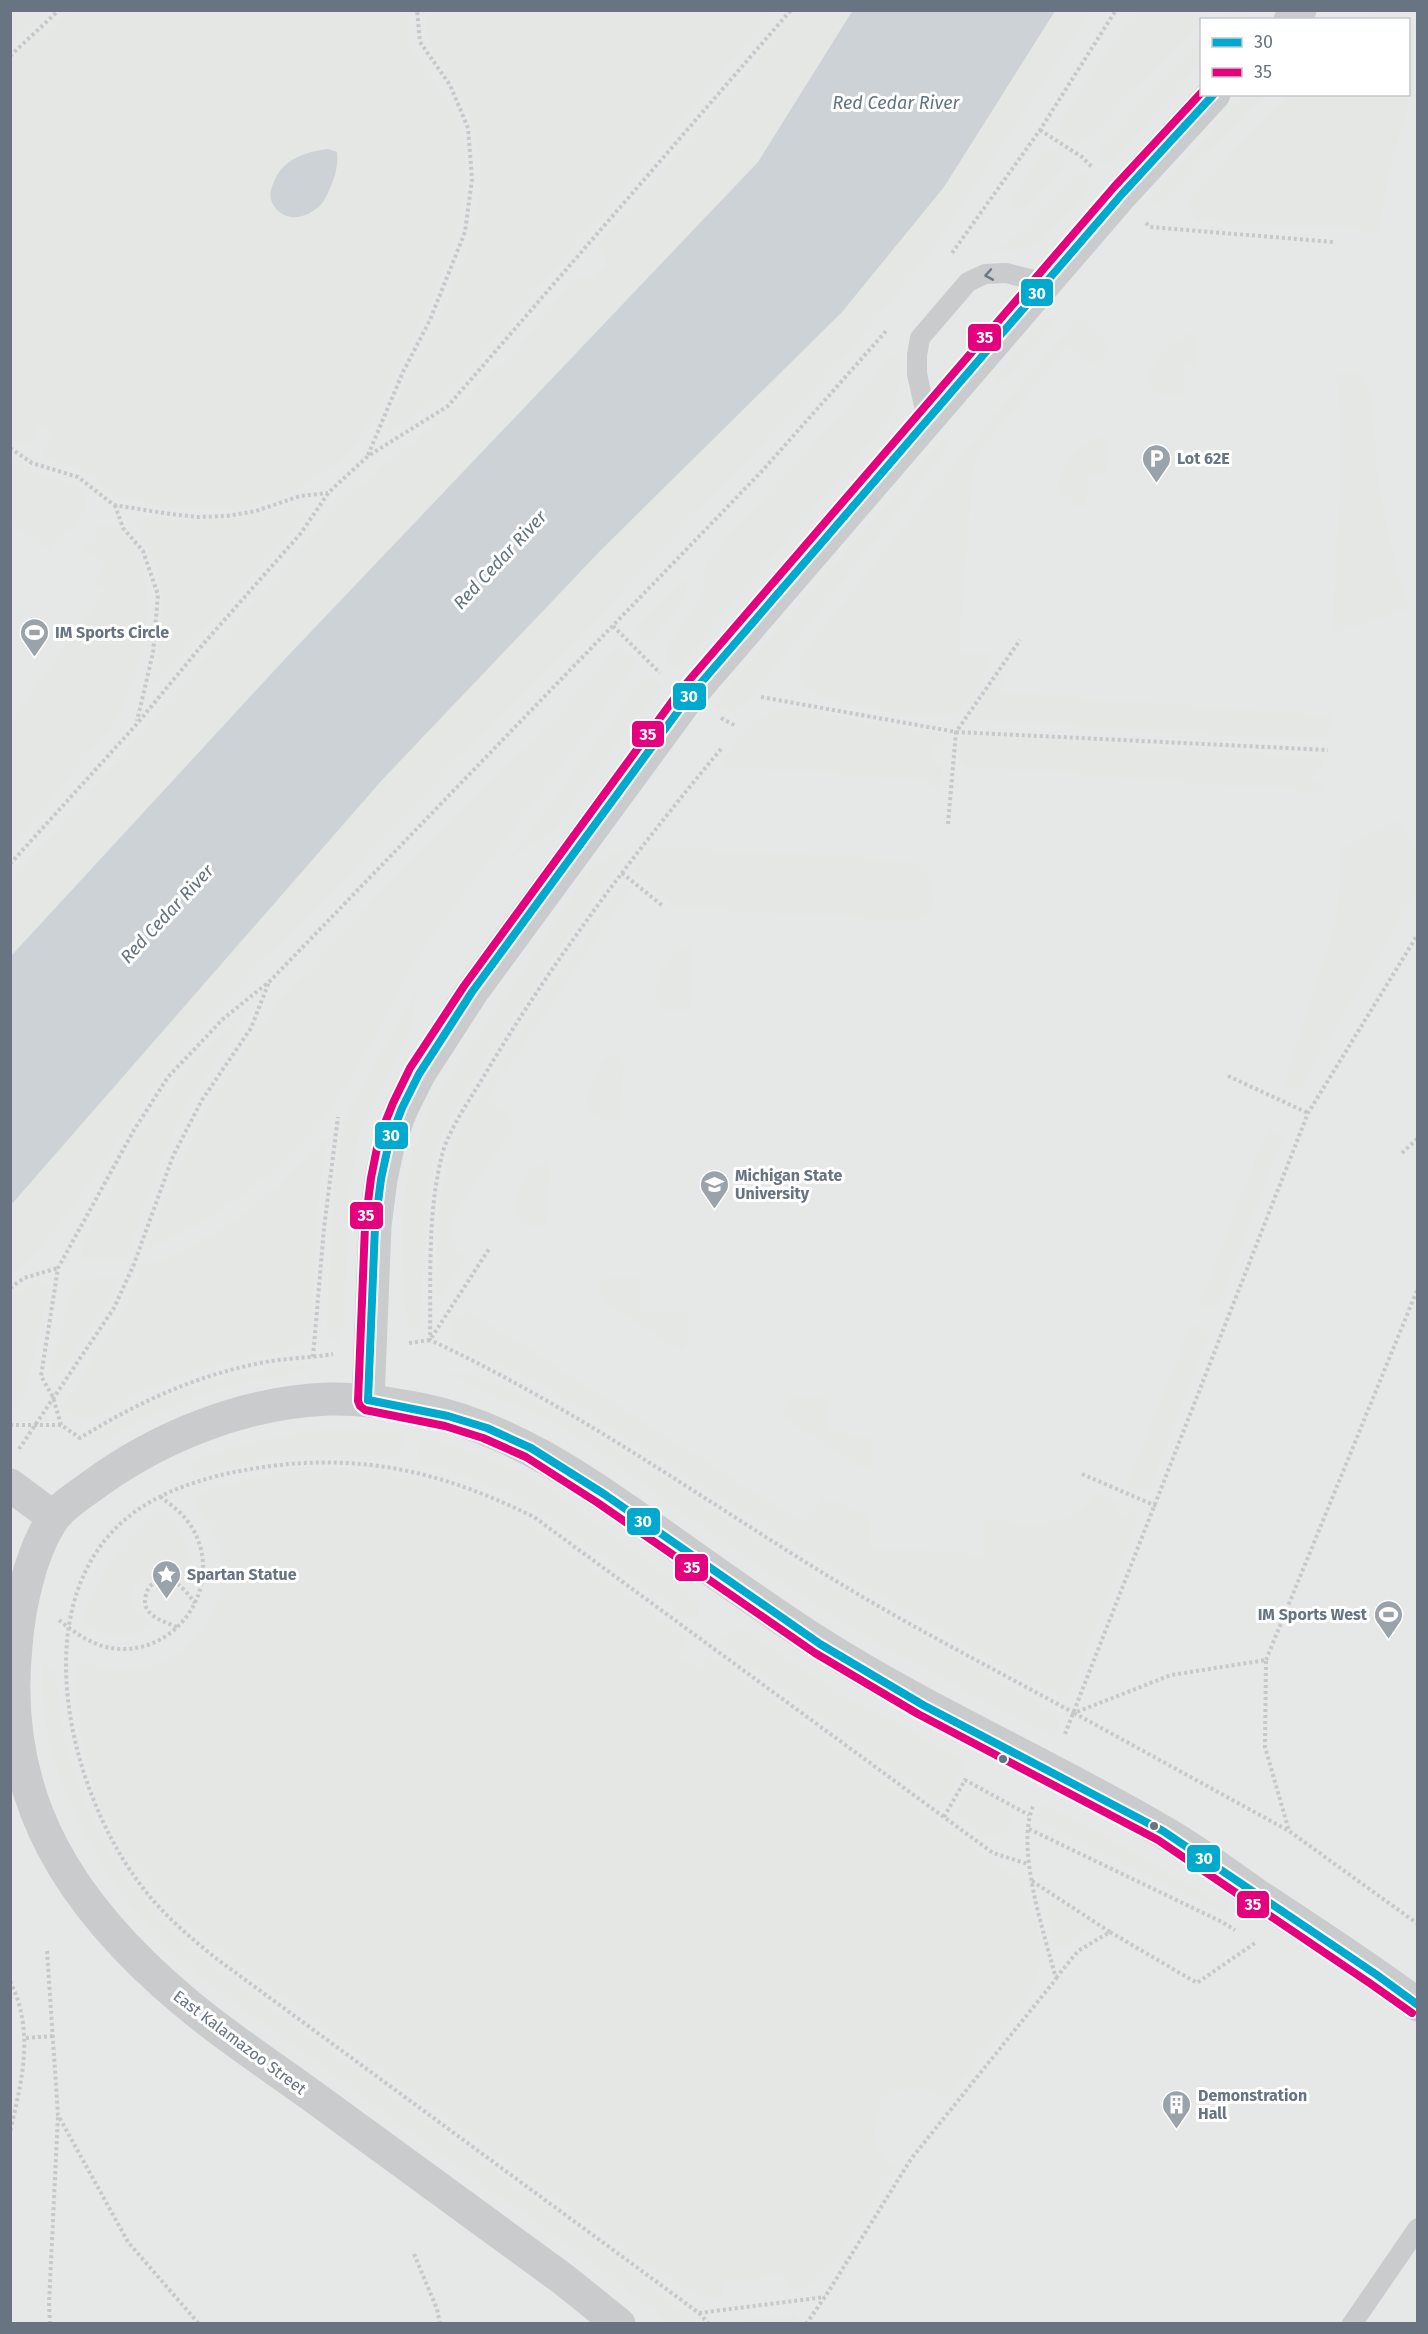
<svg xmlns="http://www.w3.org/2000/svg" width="1428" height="2334" viewBox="0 0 1428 2334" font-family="'Fira Sans',sans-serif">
  <rect width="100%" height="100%" fill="#f6f6f5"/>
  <path fill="#e6e7e7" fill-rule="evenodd" d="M11,11H1417V2323H11ZM1202,20H1408V94H1202Z"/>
  <g fill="#e4e7e3">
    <polygon points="11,10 48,10 48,11 11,46"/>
    <path d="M1137,10L1211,11L1088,139C1075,146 1072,143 1061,134L1060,124Z"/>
    <polygon points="1231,10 1251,10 1251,11 1242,19 1222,19"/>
    <path d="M1380,10L1399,12L1409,18L1417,31L1418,74L1390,166L1378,231L1198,221C1190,213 1188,209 1191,198L1288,95L1408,94V20L1361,19Z"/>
    <path d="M69,11H406L409,46L456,114L464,144L466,184L456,234L434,292L384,397L357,441L330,469L287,494L249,507L216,510L168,507L115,497L93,476L81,469L44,459L41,450L56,434L46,426L35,424C36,434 36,439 28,447L22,446L11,437V64Z"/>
    <path d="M428,11H774L463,375L436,400L396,429H390L389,421L393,410C433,330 503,218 474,127C470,117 468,105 463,96C453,79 435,60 429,42C425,34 428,20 428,11Z"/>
    <path d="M798,11H853L758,162L284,660L11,956V882L122,756L336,508C392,455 455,411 510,357C534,334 556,301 577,275L594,281L608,262L598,244L689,141Z"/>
    <polygon points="1055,11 1090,11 933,248 850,351 634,579 415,804 187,1042 157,1080 79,1197 42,1245 11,1277 11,1205 382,780 600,551 842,312 944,187"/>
    <polygon points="1201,42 1201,62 1107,167 1099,161 1099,148"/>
    <polygon points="1244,95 1263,95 1160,204 1149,201"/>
    <path d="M1052,147C1063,151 1066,157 1062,168L1026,205L1022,209H1017L1009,204L1040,156Z"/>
    <polygon points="1083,172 1096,180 1039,243 1030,247 992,252 1024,230 1071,180"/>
    <polygon points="1060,311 1055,320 1005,380 998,382 994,379 1045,320"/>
    <path d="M1079,317L1109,345C1106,356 1101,364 1090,365L1069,346L982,446L973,466L958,652L991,654C985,675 972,705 950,713C945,715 938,717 932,717C911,717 820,702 807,689C795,677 799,661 808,648L949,471Z"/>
    <path d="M1189,333L1194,335L1197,340L1196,366H1184L1183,396C1174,395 1162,396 1155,391C1134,375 1175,339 1189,333Z"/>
    <polygon points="893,353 900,360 896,406 886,422 675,671 667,662 666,651 699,601 704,588 704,573 707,561 872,380"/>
    <path d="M1349,371L1358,374L1370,393L1378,485L1389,539L1408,610L1336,632L1333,631C1337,545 1344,459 1337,373Z"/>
    <path d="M1100,438L1106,440L1108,445L1105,474L1088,473L1085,507L1070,504L1058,492C1058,469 1079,445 1100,438Z"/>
    <path d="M943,440L947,445L946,449L744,705C734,714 728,712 715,707L742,672Z"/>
    <path d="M10,455C17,459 23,465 29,469C44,478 87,481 86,503C86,513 72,526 67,534L63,532L48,551L11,523Z"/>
    <path d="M295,504C304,507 305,510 304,519L154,684L152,682C161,640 171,598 153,557C149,546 139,537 135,525C144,511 163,521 177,521C218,523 256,516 295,504Z"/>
    <path d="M107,522C172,562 144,667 115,721L11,846V723L105,592L94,584L107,564L84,548L101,525Z"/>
    <polygon points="683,581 687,584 684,598 653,639 648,642 635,630"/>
    <path d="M617,648L635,657L634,665L587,732L427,942C392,997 367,1059 328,1111C281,1173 220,1218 149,1248C167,1194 189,1139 219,1090C242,1052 269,1013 299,980C312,965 326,952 340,937C429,838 528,748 617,648Z"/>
    <polygon points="1001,673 1003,673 1002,692 1332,716 1329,734 1322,739 1315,741 976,720 972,717"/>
    <polygon points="651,678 656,680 662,687 588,779 555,828 547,836 512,857 641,683"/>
    <path d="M778,709L814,712L903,729L936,732L944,738L945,745L932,744L931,762L943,764L941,781L937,790L925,781L909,779L725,766L722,761C741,734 747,722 778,709Z"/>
    <polygon points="964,735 1313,757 1321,760 1323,768 1316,767 1311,776 1314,779 1324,781 1324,792 966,766 960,760 961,737"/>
    <polygon points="1397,820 1417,855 1417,889 1298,1091 1285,1084 1337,921 1341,849"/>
    <path d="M651,847L907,860C912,863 919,866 923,870C937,886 939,913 916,921L671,907L670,902L632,872Z"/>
    <path d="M629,848L576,923L494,1044L448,1120L437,1147L429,1179L424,1228L420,1327L413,1332C404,1313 404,1294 403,1274C401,1210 405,1166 431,1107L590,871C602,858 613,853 629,848Z"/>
    <path d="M624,882L631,887L486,1099C496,1108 513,1114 513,1129L452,1216C450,1234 451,1246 467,1256L440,1296L436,1295C439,1249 436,1199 451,1155C465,1115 489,1082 511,1048C548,992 586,937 624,882Z"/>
    <path d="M688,945L693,950V957L690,1007L688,1011C682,1014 676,1013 669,1010C640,998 672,949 688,945Z"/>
    <polygon points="415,991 411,1026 407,1035 370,1109 359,1135 349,1188 343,1326 337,1341 331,1339 327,1328 335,1176 348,1112 406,1012"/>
    <polygon points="259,994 182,1112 141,1210 125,1259 99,1262 81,1259 83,1244 95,1219 150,1118 200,1056"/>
    <path d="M617,1053L622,1058L623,1065L619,1115L618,1119C611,1121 605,1121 599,1118C577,1108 589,1088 598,1073C603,1064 607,1056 617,1053Z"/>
    <polygon points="1268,1129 1284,1134 1218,1306 1213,1304 1211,1309 1199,1305"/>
    <path d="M325,1139L327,1141L317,1205L311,1331C298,1360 257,1354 229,1362C198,1371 168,1380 138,1393C124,1400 103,1416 90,1418C78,1420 69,1414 61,1408L83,1379L81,1378L125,1309L143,1266C213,1243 274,1196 321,1140Z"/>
    <path d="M545,1159L549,1164L550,1172L546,1221L545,1225C539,1228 533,1227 527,1224C498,1212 528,1165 545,1159Z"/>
    <polygon points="119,1277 115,1288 61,1372 54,1373 52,1368 73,1284 76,1281"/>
    <path d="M608,1277L640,1278L639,1311L688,1314L686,1346L681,1351L605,1303C598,1293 595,1282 608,1277Z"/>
    <polygon points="40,1281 47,1286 48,1294 23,1398 17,1408 11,1412 11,1297 32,1282"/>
    <path d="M469,1311L804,1523L823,1497L870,1515V1547L983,1555L985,1524L988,1520C1024,1522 1076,1533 1095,1493L1120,1503L1116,1511L1120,1517L1129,1515L1131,1508L1137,1515V1522L1068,1696L1061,1697L1022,1677L800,1549L541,1384L461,1348L451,1338V1314L466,1316Z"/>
    <polygon points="1193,1321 1204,1325 1203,1331 1209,1333 1149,1490 1146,1493 1127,1488"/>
    <path d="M318,1364C296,1377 266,1377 241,1383C192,1396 148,1415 104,1441L100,1437L101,1433C165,1389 241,1369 318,1364Z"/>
    <path d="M454,1372H461L507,1388L552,1410L600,1438L804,1569L1043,1706C1057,1715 1061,1719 1055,1736C965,1692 876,1645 793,1590C714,1537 638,1479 559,1425C523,1407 484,1394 449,1375Z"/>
    <path d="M796,1397L824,1398L827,1401L826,1432L873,1436L872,1466L869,1470L863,1469L785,1418C784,1407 787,1403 796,1397Z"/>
    <path d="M334,1429L406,1434C402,1447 402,1456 388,1459C317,1451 262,1458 194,1477L191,1462C238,1443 285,1435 334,1429Z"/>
    <path d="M421,1438L448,1444L522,1472L558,1495L700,1600L696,1623L549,1518L513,1495L472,1478L424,1464C414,1457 419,1449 421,1438Z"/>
    <path d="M329,1469L384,1472L432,1482L479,1497L519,1516L686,1638L676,1653L699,1669L710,1654L1021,1882C1034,1922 1051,1950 1031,1990L945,2099C933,2092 923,2086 909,2087C888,2089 871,2115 874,2136C876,2149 883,2159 894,2167L830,2268C818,2281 808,2290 790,2291L783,2273L757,2279L723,2280L721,2301L695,2293L649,2266L249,1972C231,1958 212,1944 195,1929C178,1915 164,1896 149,1879C136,1866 120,1849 112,1833C95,1796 86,1759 79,1720C77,1709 72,1673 80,1666C87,1660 102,1668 111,1669C156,1674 194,1651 214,1610C226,1586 225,1550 212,1527C208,1520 198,1512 197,1504C197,1497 202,1493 207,1489L279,1473Z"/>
    <path d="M161,1508C184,1530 193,1549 187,1581L176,1573L169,1571V1564C141,1567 128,1583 133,1611L139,1610L149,1622L156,1625C129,1640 107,1641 82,1623C97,1577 124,1540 161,1508Z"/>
    <polygon points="739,1628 847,1697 967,1762 944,1800 938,1801 929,1797 719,1642"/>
    <path d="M43,1662L56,1672C60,1757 89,1835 143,1900C150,1909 156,1918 164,1925C176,1937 190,1947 203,1958L628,2268L696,2323H668C611,2274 548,2231 486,2187C425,2143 365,2099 306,2054C260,2020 207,1987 167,1946C99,1878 34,1761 43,1662Z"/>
    <path d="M971,1789C980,1790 1009,1803 1012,1812C1013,1817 1011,1822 1008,1826C999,1843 988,1839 974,1829C967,1824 961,1820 957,1813L965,1795Z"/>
    <polygon points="1043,1803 1138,1854 1227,1908 1224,1913 1048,1827 1040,1822 1037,1816"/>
    <polygon points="1049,1898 1088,1921 1089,1926 1087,1930 1064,1949 1055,1943 1047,1905 1047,1900"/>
    <polygon points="792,2314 797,2318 795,2323 744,2323 748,2319"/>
  </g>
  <g fill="#ccd2d6">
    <polygon points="853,10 1055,11 944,187 842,312 600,551 382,780 11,1205 11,956 284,660 758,162"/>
    <path d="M328,149L337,152C339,167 333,183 326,197C317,215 288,227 274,206C269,199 270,191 273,184C282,159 305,152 328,149Z"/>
  </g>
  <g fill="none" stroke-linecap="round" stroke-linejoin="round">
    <g stroke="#c7c8c9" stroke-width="4" stroke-dasharray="3 3" stroke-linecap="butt">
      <polyline points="10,56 59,10"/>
      <polyline points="1040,130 1082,157 1093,168"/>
      <polyline points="1146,223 1150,227 1333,242"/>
      <polyline points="952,253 1040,130 1116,10"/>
      <polyline points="10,448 32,463 78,477 114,505 170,514 198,517 227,516 256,511 300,496 328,493"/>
      <polyline points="368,455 403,372 430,320 465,232 472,179 468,128 450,85 420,42 417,10"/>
      <polyline points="115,505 123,528 143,551 158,595 153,653 137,721"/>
      <polyline points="613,626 660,673"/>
      <polyline points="761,697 956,732 1328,750"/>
      <polyline points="721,718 736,726"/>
      <path d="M721,749C636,851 555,957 487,1071C473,1095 448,1130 442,1155C427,1215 431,1279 430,1340C573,1406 702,1499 836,1581C913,1628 994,1669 1074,1713L1171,1675L1266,1660L1265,1747L1289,1831"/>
      <polyline points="948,824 956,732 1020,640"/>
      <polyline points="10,864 136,725 198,650 301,533 329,492 368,456 448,406 791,10"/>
      <polyline points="622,873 664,907"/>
      <polyline points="1228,1076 1308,1113"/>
      <polyline points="1402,1153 1418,1138"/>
      <polyline points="10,1288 24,1278 58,1268"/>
      <polyline points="409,1343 430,1340 489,1249"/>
      <polyline points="313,1357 324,1228 338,1117"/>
      <path d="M10,1425H61L80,1438C138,1402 197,1375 265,1362C287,1358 311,1358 333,1354"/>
      <polyline points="61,1425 53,1397 41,1376 58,1268 134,1130 168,1077 223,1019 270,981 763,470 887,330"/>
      <polyline points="19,1449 114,1308 134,1264 173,1156 202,1100 251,1028 269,982"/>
      <polyline points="1082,1474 1156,1506"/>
      <path d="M59,1620C76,1634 96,1648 120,1649C183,1651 225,1580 191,1526C183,1513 170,1504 158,1495"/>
      <path d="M177,1627C157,1619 136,1613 149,1587C168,1569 183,1587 195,1603"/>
      <polyline points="1266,1660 1418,1288"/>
      <polyline points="1074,1713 1289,1831 1418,1924"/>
      <polyline points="1065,1734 1308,1113 1418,934"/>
      <polyline points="944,1817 965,1780 1029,1815"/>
      <polyline points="1029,1829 1222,1922 1235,1930"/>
      <polyline points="1032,1881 1110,1932 1078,1951 1056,1978"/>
      <polyline points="1110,1932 1197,1983 1255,1943"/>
      <polyline points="47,1951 58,2115 128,2242 199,2324"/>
      <path d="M10,1981C35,2031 22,2080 10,2132"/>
      <polyline points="26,2038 53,2036"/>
      <polyline points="414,2254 437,2309 440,2324"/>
      <polyline points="699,2313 825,2297"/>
      <polyline points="50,2324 49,2304 58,2115"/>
      <path d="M709,2324L699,2313L217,1959C188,1936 159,1911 137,1880C72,1791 28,1621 113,1531C143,1499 184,1484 225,1474C340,1449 429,1465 534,1517L993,1853L1028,1864"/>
      <path d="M806,2324L825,2297L911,2159L1056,1979C1045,1935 1014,1846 1034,1804"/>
    </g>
    <g stroke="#cacbcc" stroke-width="20">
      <polyline points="927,419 917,374 917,355 920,338 968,282 985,274 1006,273 1046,283"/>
      <polyline points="1352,2324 1418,2228"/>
    </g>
    <g stroke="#cacbcc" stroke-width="33">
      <polyline points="1290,20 1300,10"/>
      <polyline points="368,1400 375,1226 381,1179 389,1142 402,1108 419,1074 472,992 687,699 1122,194 1214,94"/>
      <polyline points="10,1485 53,1517"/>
      <path d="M619,2324L563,2279C479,2218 395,2157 311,2095C270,2065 225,2036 186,2003C72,1908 0,1800 16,1646C19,1607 30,1555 51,1522C59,1508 76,1497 89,1488C157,1437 244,1402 329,1399C359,1398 390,1403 419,1409C506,1426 578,1476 648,1525C705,1565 761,1606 819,1643C929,1713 1048,1764 1160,1830C1194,1849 1225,1873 1257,1895C1311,1931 1366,1966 1418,2005"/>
    </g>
    <defs>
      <g id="bus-1">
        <polyline points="368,1400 375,1226 381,1179 389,1142 402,1108 419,1074 472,992 687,699 1122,194 1214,94"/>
        <polyline points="368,1400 448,1416 487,1428 531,1448 604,1494 820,1644 923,1705 1163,1831 1377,1975 1418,2005"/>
      </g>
      <polyline id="bus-2" points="1202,92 1114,187 679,692 464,986 410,1068 393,1103 379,1138 371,1178 365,1226 358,1401 360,1406 365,1410 445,1426 483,1438 526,1457 598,1503 815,1653 918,1714 1158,1840 1371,1984 1412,2013"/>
    </defs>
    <use href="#bus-1" stroke="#fff" stroke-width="12"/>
    <use href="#bus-2" stroke="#fff" stroke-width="12"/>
    <use href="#bus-1" stroke="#00a9ce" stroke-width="8"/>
    <use href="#bus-2" stroke="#e5007d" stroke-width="8"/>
  </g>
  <defs><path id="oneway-chevron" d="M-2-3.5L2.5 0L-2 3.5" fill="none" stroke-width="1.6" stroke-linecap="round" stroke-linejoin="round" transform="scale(1.5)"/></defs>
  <use stroke="#6d7886" href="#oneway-chevron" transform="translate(989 275) rotate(170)"/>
  <defs>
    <symbol id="parking-pin" viewBox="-11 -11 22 30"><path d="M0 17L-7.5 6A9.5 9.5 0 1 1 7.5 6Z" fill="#9aa2aa" stroke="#fff"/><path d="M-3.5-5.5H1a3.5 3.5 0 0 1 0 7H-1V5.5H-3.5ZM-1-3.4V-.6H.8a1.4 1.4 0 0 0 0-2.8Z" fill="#fff"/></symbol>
    <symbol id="stadium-pin" viewBox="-11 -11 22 30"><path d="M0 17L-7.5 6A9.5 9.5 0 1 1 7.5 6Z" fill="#9aa2aa" stroke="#fff"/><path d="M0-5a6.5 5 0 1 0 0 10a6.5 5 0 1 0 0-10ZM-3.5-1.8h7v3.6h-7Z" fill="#fff"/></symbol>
    <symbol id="university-pin" viewBox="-11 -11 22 30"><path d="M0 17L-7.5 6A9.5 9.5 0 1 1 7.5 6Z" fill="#9aa2aa" stroke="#fff"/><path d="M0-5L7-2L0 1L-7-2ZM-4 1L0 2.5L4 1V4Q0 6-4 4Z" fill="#fff"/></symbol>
    <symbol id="sight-pin" viewBox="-11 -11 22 30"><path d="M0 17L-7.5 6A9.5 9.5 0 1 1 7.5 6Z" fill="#9aa2aa" stroke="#fff"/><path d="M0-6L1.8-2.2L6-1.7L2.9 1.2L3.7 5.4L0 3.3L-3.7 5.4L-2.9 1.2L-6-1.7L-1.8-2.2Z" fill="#fff"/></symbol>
    <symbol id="building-pin" viewBox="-11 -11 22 30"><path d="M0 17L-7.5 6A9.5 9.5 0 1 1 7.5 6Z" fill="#9aa2aa" stroke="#fff"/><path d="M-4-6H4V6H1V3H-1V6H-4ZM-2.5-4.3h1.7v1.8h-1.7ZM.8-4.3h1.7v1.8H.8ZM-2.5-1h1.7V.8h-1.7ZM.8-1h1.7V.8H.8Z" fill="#fff"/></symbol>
  </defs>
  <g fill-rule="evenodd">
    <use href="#parking-pin" x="1140" y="442" width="33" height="45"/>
    <use href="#stadium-pin" x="18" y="616" width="33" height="45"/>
    <use href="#university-pin" x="698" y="1168" width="33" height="45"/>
    <use href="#sight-pin" x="150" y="1558" width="33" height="45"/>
    <use href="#stadium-pin" x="1372" y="1598" width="33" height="45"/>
    <use href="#building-pin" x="1160" y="2088" width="33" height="45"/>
  </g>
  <g fill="#687482" stroke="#fff" stroke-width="2">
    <circle cx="1003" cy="1759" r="5"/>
    <circle cx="1154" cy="1826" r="5"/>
  </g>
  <g text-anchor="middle" stroke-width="6" stroke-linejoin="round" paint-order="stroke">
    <g font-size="16" font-weight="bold" fill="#687482" stroke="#fff" text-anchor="start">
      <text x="1177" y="464">Lot 62E</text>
      <text x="55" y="638">IM Sports Circle</text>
      <text x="735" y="1181">Michigan State<tspan x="735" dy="18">University</tspan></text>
      <text x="187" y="1580">Spartan Statue</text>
      <text x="1367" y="1620" text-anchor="end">IM Sports West</text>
      <text x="1198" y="2101">Demonstration<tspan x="1198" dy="18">Hall</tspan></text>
    </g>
    <g font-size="16" fill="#687482" stroke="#fff">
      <text transform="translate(240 2042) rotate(37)" y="6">East Kalamazoo Street</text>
    </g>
    <g font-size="18" font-style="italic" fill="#64747f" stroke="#fff">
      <text x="896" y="109">Red Cedar River</text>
      <text transform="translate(500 560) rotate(-47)" y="6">Red Cedar River</text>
      <text transform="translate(167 914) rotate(-47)" y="6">Red Cedar River</text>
    </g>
  </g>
  <g stroke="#fff" stroke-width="2">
    <rect x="1020" y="278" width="34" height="29" rx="6" fill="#00a9ce"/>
    <rect x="967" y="323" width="35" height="29" rx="6" fill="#e5007d"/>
    <rect x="672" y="682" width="35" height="29" rx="6" fill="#00a9ce"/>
    <rect x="631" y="720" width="34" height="28" rx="6" fill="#e5007d"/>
    <rect x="374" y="1121" width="35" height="29" rx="6" fill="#00a9ce"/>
    <rect x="349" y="1201" width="35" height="29" rx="6" fill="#e5007d"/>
    <rect x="626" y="1507" width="35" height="29" rx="6" fill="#00a9ce"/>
    <rect x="674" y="1553" width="35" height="29" rx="6" fill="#e5007d"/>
    <rect x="1186" y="1844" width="35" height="29" rx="6" fill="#00a9ce"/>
    <rect x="1236" y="1890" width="34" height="29" rx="6" fill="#e5007d"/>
  </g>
  <g font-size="16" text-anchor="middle" font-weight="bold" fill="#fff">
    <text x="1037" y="299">30</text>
    <text x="985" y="343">35</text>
    <text x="689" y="702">30</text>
    <text x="648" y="740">35</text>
    <text x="391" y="1141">30</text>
    <text x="366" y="1221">35</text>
    <text x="643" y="1527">30</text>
    <text x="692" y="1573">35</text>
    <text x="1204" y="1864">30</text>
    <text x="1253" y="1910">35</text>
  </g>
  <rect width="1428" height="2334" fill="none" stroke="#687482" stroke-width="24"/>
  <rect x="1200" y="18" width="210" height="78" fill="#ffffff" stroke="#c3c7cd" stroke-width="1.5"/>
  <rect x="1212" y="38" width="30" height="9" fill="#00a9ce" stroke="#c3c7cd" stroke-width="1.5"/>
  <text x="1254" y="48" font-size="18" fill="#687482">30</text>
  <rect x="1212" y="68" width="30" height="9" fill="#e5007d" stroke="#c3c7cd" stroke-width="1.5"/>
  <text x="1254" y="78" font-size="18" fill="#687482">35</text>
</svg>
